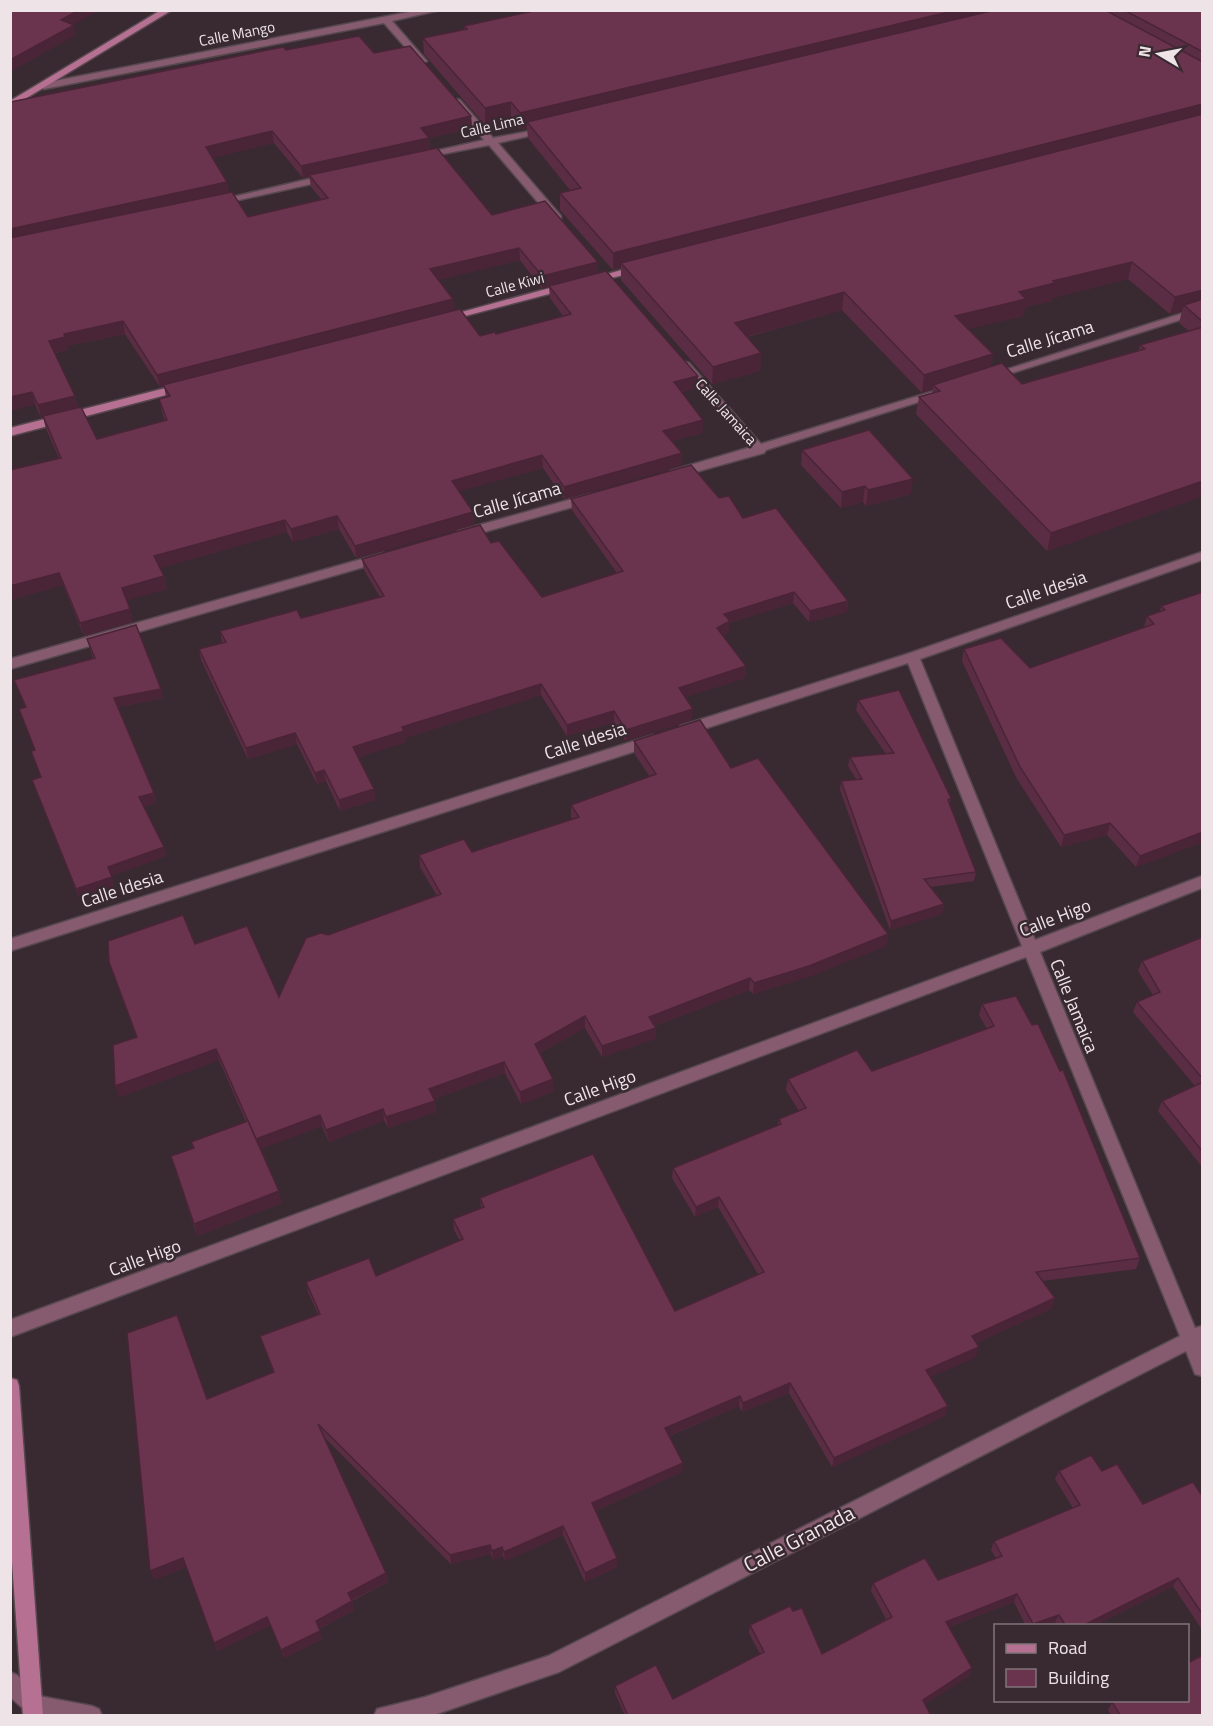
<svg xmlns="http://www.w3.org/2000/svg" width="1213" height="1726" viewBox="0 0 1213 1726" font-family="'Titillium Web',sans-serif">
  <rect width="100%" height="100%" fill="#392a31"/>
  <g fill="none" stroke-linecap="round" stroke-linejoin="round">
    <defs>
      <g id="street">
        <polygon points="419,10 440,10 392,21 425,59 427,61 422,64 419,63 384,23 44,89 39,86 44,83"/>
        <polygon points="457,99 460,100 493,138 551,127 551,131 498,143 561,216 561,220 553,220 489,145 417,159 417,155 484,140 452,102"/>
        <polygon points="330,174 334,175 334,179 216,205 211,202"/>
        <polygon points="1202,307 1202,313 996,378 988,378 986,376"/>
        <polygon points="685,362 689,363 761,444 934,391 938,390 944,394 766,450 764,453 674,478 670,477 670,471 751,447 681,367 679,365"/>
        <polygon points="590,494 594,495 594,501 463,538 457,534 458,531"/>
        <polygon points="1202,552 1202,560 920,659 1035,940 1202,876 1202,888 1040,952 1195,1328 1202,1326 1202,1376 1195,1374 1186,1351 559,1672 431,1716 374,1716 377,1709 425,1697 548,1656 1180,1336 1026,957 10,1337 10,1320 1022,946 908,663 685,735 678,730 680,726 907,654"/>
        <polygon points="383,553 388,554 389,557 388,560 10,669 10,659"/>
        <polygon points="653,735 658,736 660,740 658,744 10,951 10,939"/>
        <polygon points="10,1672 17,1675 39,1696 92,1706 99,1709 102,1716 35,1716 27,1712 10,1697"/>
      </g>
      <g id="secondary">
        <polygon points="161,10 172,10 10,108 10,101"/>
        <polygon points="640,265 645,268 644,270 591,283 585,280"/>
        <polygon points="568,283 574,286 572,288 446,321 440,318"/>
        <polygon points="185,383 191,387 189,389 10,436 10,428"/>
        <polygon points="10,1378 17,1380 19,1386 43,1716 23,1716 10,1534"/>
      </g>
    </defs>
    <use href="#street" stroke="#56484e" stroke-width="3"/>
    <use href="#secondary" stroke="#56484e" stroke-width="3"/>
    <use href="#street" fill="#865a6f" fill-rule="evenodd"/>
    <use href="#secondary" fill="#b67092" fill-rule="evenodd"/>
  </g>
  <g fill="#5b2d44" fill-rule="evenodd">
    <path d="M538,10H1203V496L1047,551L916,414L919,397L932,393L933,389L922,393L842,310L747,337L761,353L760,371L712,384L621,280V268L613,270L560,210V193L570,190L528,138L527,128L520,129L511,119L485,125L424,54L423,38L464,30V26ZM1128,279L1170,314L1182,311L1179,323L1189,331L1140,345L1139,350L1022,384L990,367L993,354L968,329L1023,316L1025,307L1052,301V298Z"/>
    <path d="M359,36L374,53L410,46L471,116L472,128L429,138L430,149L437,148L492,215L545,201L598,262V274L606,271L698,376L697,388L682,392L703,420L702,433L671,441L682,453L681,466L564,499L543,468L459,491L473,512L474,525L356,558L339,529L293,542L287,532L160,568L164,576L167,589L127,600L133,622L84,636L63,585L10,600V470L59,458L46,429L43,417L41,418L35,404L10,411V102L283,47L286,50ZM274,143L303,178L309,176L311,187L321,199L248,217L232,192L228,193L227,182L212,158ZM520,260L542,289L549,287L550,298L563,316L496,334L495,332L480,336L460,309L454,311L453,299L438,280ZM125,334L160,387L164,386L166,397L159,399L162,412L165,421L97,439L81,407H78L75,396L55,353L68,350L67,346Z"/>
    <polygon points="802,450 911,494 866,506 863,502 841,508 801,465"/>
    <polygon points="719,498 848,601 847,612 809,622 793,603 729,623 729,632 723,636 746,666 745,678 685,697 692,720 626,741 614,722 567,736 541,695 405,738 406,742 358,757 374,789 375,800 340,811 326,781 317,784 297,744 248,759 201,660 199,649 222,643 220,631 301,618 380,597 364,570 362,559 491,543 542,597 617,573 572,510 571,499"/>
    <polygon points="1203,592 1203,842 1136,867 1107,835 1061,847 1017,779 962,661 964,649 1030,668 1144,627 1147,616 1160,611 1161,606"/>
    <polygon points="87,639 161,689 163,698 118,707 154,793 156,803 144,806 164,847 166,856 111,876 114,886 79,898 32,780 41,777 31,751 35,750 19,709 25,707 14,680 93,659"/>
    <polygon points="858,700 951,798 949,804 976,872 974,881 930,887 944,904 942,914 890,930 840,790 841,781 856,779 848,766 850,757 886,754 856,710"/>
    <polygon points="634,741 731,768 888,934 886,946 808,977 753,994 749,990 654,1026 656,1028 655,1039 602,1057 585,1028 539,1053 554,1091 521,1104 505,1073 434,1099 436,1112 388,1128 384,1120 329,1142 322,1126 260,1149 282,1203 197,1236 171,1156 193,1149 191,1142 246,1122 219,1060 119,1097 136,1037 109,962 195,944 279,997 328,935 437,896 420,867 419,855 472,852 572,819 571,817 571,805 650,777 634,753"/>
    <polygon points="1203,937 1203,1168 1158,1111 1162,1101 1195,1086 1133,1012 1137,1002 1153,995 1138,971 1142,961"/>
    <polygon points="982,1004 1140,1258 1136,1269 1042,1281 1055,1298 1051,1309 976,1343 976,1357 930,1377 948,1406 945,1416 832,1467 789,1393 742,1412 739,1406 669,1436 683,1463 682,1472 595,1511 617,1558 617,1567 585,1582 563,1535 505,1561 503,1556 493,1560 491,1554 451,1564 324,1437 386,1573 388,1582 352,1601 354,1610 319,1629 322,1639 284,1658 271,1625 217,1651 186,1567 154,1580 207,1399 273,1372 260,1336 318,1314 308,1292 306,1282 376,1276 460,1241 454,1230 453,1219 481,1208 480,1198 675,1311 758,1274 718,1207 695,1217 672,1178 673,1168 778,1125 779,1119 799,1111 786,1090 788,1079 872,1071 987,1029 979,1015"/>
    <polygon points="1059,1471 1102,1471 1143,1504 1203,1497 1203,1631 1173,1586 1093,1626 1057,1626 1055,1622 1047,1626 1026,1626 1014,1602 949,1627 972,1668 969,1676 925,1704 931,1716 625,1716 615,1693 615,1686 673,1699 760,1654 749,1633 750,1625 822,1654 886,1619 871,1591 873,1583 938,1580 996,1558 991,1550 994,1541 1073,1508 1055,1479"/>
    <polygon points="1112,1702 1203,1716 1112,1716 1108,1710"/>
  </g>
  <g fill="#4a2437">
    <polygon points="79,10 100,10 63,31 61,20"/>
    <polygon points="957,10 1022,10 527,122 527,128 520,129 520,113"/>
    <polygon points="74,25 76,35 10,72 10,60"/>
    <polygon points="511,102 511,119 485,125 485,108"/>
    <polygon points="1203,104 1203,119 621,263 621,268 613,270 613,253"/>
    <polygon points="471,116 472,128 429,138 430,150 303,178 301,166 421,128"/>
    <polygon points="272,131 274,143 208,159 206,147"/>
    <polygon points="227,182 229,194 10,242 10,229"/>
    <polygon points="519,248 520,260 431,282 430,269"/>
    <polygon points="598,262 598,274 542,289 542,276"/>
    <polygon points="1132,262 1128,279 1052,298 1052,301 1025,307 1023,316 952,333 955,316 1019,292 1053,281"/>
    <polygon points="1203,290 1203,305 1184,305 1182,311 1170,314 1175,297"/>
    <polygon points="844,292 842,310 734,340 735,323"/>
    <polygon points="453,299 454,311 160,387 157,375"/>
    <polygon points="123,321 125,334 67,346 68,350 52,353 49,341 64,334"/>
    <polygon points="761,353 760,371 712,384 713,367"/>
    <polygon points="993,354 990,371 933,385 933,389 922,393 924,375"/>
    <polygon points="698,376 697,388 674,394 674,382"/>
    <polygon points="32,392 35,404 10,411 10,397"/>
    <polygon points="75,396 78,408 41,418 38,405"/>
    <polygon points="703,420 702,433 663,443 663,431"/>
    <polygon points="682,453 681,466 564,499 564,487"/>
    <polygon points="542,455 543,468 453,493 452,481"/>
    <polygon points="913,479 911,494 866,506 868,490"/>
    <polygon points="1203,481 1203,496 1047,551 1051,533"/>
    <polygon points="865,486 863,502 841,508 842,492"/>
    <polygon points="473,512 474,525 356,558 355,546"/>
    <polygon points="337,516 339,529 293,542 291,529"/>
    <polygon points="285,520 287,532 157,569 154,556"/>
    <polygon points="59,573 63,585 10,600 10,586"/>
    <polygon points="164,576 167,589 125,601 122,588"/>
    <polygon points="794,592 793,603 729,623 729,632 717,639 717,628 724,614"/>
    <polygon points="848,601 847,612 809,622 810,611"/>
    <polygon points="130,609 133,622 84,636 80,623"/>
    <polygon points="746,666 745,678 679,699 679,688"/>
    <polygon points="541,684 541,695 405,738 406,742 354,759 353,747 402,727"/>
    <polygon points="161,689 163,698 116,707 114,698"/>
    <polygon points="693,709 692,720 626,741 626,730"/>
    <polygon points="614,711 614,722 567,736 567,725"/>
    <polygon points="295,733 297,744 248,759 246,748"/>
    <polygon points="324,770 326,781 317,784 315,773"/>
    <polygon points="374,789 375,800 340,811 339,800"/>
    <polygon points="154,793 156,803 142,807 139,797"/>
    <polygon points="1110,823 1107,835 1061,847 1064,835"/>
    <polygon points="1203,832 1203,842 1136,867 1140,856"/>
    <polygon points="164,847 166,856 111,876 108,867"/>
    <polygon points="112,877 114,886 79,898 76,889"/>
    <polygon points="944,904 942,914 890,930 891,921"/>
    <polygon points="888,934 886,946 808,977 753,994 754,983"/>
    <polygon points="750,978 749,990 648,1028 649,1017"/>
    <polygon points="585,1016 585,1028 535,1055 535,1044"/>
    <polygon points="656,1028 655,1039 602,1057 602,1046"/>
    <polygon points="216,1049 219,1060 119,1097 115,1086"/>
    <polygon points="504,1062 505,1073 431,1100 429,1089"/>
    <polygon points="553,1079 554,1091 521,1104 520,1092"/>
    <polygon points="435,1101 436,1112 388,1128 386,1117"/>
    <polygon points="383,1109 384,1120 329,1142 326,1130"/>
    <polygon points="320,1115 322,1126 259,1150 256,1139"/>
    <polygon points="279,1191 282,1203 197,1236 194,1224"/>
    <polygon points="719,1197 718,1207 695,1217 696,1207"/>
    <polygon points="1055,1298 1051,1309 969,1346 972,1336"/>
    <polygon points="979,1347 976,1357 924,1380 926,1370"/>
    <polygon points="790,1383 789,1393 742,1412 743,1403"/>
    <polygon points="740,1396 739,1406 665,1437 665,1428"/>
    <polygon points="948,1406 945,1416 832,1467 834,1458"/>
    <polygon points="683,1463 682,1472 592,1512 592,1503"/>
    <polygon points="563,1526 563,1535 505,1561 504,1552"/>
    <polygon points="490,1545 491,1554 451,1564 450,1555"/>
    <polygon points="502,1547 503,1556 493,1560 492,1551"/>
    <polygon points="183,1558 187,1567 154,1580 150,1571"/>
    <polygon points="617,1558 617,1567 585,1582 585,1573"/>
    <polygon points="386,1573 388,1582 350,1601 348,1593"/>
    <polygon points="1178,1578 1173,1586 1093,1626 1082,1626"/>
    <polygon points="1017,1594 1014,1602 943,1629 946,1622"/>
    <polygon points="352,1601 354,1610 318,1629 316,1621"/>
    <polygon points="1059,1615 1055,1622 1047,1626 1033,1626 1033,1624"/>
    <polygon points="267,1617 271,1625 217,1651 214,1643"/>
    <polygon points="320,1631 322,1639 284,1658 281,1650"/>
    <polygon points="972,1668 969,1676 921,1707 923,1700"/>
  </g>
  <g fill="#6a344f" stroke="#4a2437" stroke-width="1.5">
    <polygon points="10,10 79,10 61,20 74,25 10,60"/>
    <polygon points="538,10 957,10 520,113 511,102 485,108 423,38 467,29 464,26"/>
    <polygon points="995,10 1105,10 1203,62 1203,104 613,253 560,193 581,188 527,122"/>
    <polygon points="1124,10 1203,10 1203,52"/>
    <polygon points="359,36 374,53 410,46 471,116 421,128 429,138 301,166 272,131 206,147 227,182 10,229 10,102 283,47 286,50"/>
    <polygon points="1203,114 1203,290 1175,297 1132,262 1053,281 1055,283 1019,292 1026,299 955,316 993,354 924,375 844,292 735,323 761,353 713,367 621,263"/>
    <polygon points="437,148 492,215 545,201 598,262 542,276 519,248 430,269 453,299 157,375 123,321 64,334 65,337 49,341 75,396 38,405 32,392 10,397 10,238 232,192 248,217 328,198 309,175"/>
    <polygon points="606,271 698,376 674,382 703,420 663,431 682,453 564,487 542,455 452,481 473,512 355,546 337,516 291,529 285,520 154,556 164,576 122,588 130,609 80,623 59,573 10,586 10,470 61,458 43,416 81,407 97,439 167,420 159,399 170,396 163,385 460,309 480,336 495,332 496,334 571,314 549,286"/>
    <polygon points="1203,299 1203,322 1184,305"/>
    <polygon points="1203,327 1203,481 1051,533 919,397 940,391 933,385 1002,363 1022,384 1145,349 1140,345"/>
    <polygon points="869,430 913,479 868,490 865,486 842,492 802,450"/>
    <polygon points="691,465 719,498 729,496 743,518 776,508 848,601 810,611 794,592 724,614 730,621 717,628 746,666 679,688 693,709 626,730 614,711 567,725 541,684 402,727 404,731 353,747 374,789 339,800 324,770 315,773 295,733 246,748 199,649 226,642 220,631 297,610 301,618 384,596 362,559 480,525 491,543 499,541 542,597 623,571 571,499"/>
    <polygon points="1203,592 1203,832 1140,856 1110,823 1064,835 1020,767 964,649 1001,638 1030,668 1154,624 1147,616 1165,610 1161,606"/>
    <polygon points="136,625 161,689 114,698 154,793 139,797 164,847 108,867 112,877 76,889 32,780 41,777 31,751 35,750 19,709 26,707 14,680 95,658 87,639"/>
    <polygon points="899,690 951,798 948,800 976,872 924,879 944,904 891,921 841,781 862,779 850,757 894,753 858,700"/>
    <polygon points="700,720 731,768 758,758 888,934 809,966 754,983 750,978 649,1017 656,1028 602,1046 585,1016 535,1044 553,1079 520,1092 504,1062 429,1089 435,1101 386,1117 383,1109 326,1130 320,1115 256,1139 216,1049 115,1086 113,1045 137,1037 109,962 108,941 183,915 195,944 247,926 279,997 306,938 321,933 328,935 441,894 419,855 464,839 472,852 579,817 571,805 656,774 634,741"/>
    <polygon points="1203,937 1203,1079 1137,1002 1160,992 1142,961"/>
    <polygon points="1016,996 1032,1025 1038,1024 1060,1071 1063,1070 1140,1258 1036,1272 1055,1298 972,1336 979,1347 926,1370 948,1406 834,1458 790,1383 743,1403 740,1396 665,1428 683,1463 592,1503 617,1558 585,1573 563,1526 504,1552 502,1547 492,1551 490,1545 450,1555 318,1424 386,1573 348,1593 352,1601 316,1621 320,1631 281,1650 267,1617 214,1643 183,1558 150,1571 127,1333 177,1315 207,1399 274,1372 260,1336 320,1314 306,1282 369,1258 376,1276 463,1239 453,1219 484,1207 480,1198 593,1154 675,1311 764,1272 719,1197 696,1207 673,1168 781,1124 779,1119 806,1108 788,1079 857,1050 872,1071 994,1026 982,1004"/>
    <polygon points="1203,1082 1203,1152 1162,1101"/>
    <polygon points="248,1121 279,1191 194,1224 171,1156 194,1148 191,1142"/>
    <polygon points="1091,1455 1102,1471 1117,1464 1143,1504 1193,1482 1203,1497 1203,1615 1178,1578 1082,1626 1066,1626 1059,1615 1033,1624 1017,1594 946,1622 972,1668 923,1700 931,1716 628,1716 615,1686 656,1665 673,1699 764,1652 750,1625 790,1606 793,1611 802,1608 822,1654 892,1617 873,1583 925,1558 938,1580 1002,1556 994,1541 1080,1505 1059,1471"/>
    <polygon points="1203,1655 1203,1716 1118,1716 1120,1715 1112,1702 1116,1701 1188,1701 1188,1663"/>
  </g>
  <g text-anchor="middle" stroke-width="5" stroke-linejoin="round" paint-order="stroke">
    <g font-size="15" fill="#eee4e8" stroke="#392a31">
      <text transform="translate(237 34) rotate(-11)" y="5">Calle Mango</text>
      <text transform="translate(492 126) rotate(-13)" y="5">Calle Lima</text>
      <text transform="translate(515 285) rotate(-15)" y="5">Calle Kiwi</text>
      <text transform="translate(726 412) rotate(48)" y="5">Calle Jamaica</text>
    </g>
    <g font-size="18" fill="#eee4e8" stroke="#392a31">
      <text transform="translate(1050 339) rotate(-17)" y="6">Calle Jícama</text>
      <text transform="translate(517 500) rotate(-16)" y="6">Calle Jícama</text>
      <text transform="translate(1046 590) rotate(-19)" y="6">Calle Idesia</text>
      <text transform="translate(585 741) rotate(-18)" y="6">Calle Idesia</text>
      <text transform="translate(122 889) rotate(-18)" y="6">Calle Idesia</text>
      <text transform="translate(1055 918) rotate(-21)" y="6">Calle Higo</text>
      <text transform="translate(1074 1006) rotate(68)" y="6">Calle Jamaica</text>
      <text transform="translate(600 1088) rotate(-20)" y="6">Calle Higo</text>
      <text transform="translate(145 1258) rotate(-20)" y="6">Calle Higo</text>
    </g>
    <g font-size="21" fill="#eee4e8" stroke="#392a31">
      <text transform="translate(799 1539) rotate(-27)" y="7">Calle Granada</text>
    </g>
  </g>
  <rect width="1213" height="1726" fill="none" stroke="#eee4e8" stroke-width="24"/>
  <rect x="994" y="1624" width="195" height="78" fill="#392a31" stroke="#81747a" stroke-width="1.5"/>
  <rect x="1006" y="1644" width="30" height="9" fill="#b67092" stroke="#81747a" stroke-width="1.5"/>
  <text x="1048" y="1654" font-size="18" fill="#eee4e8">Road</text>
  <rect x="1006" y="1669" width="30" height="18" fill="#6a344f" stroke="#81747a" stroke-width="1.5"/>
  <text x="1048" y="1684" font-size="18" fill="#eee4e8">Building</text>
  <g transform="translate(1159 54) rotate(280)" stroke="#392a31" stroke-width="4.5" paint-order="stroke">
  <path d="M0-4.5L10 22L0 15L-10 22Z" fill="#eee4e8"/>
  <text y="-9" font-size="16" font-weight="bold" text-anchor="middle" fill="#eee4e8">N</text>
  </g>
</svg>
